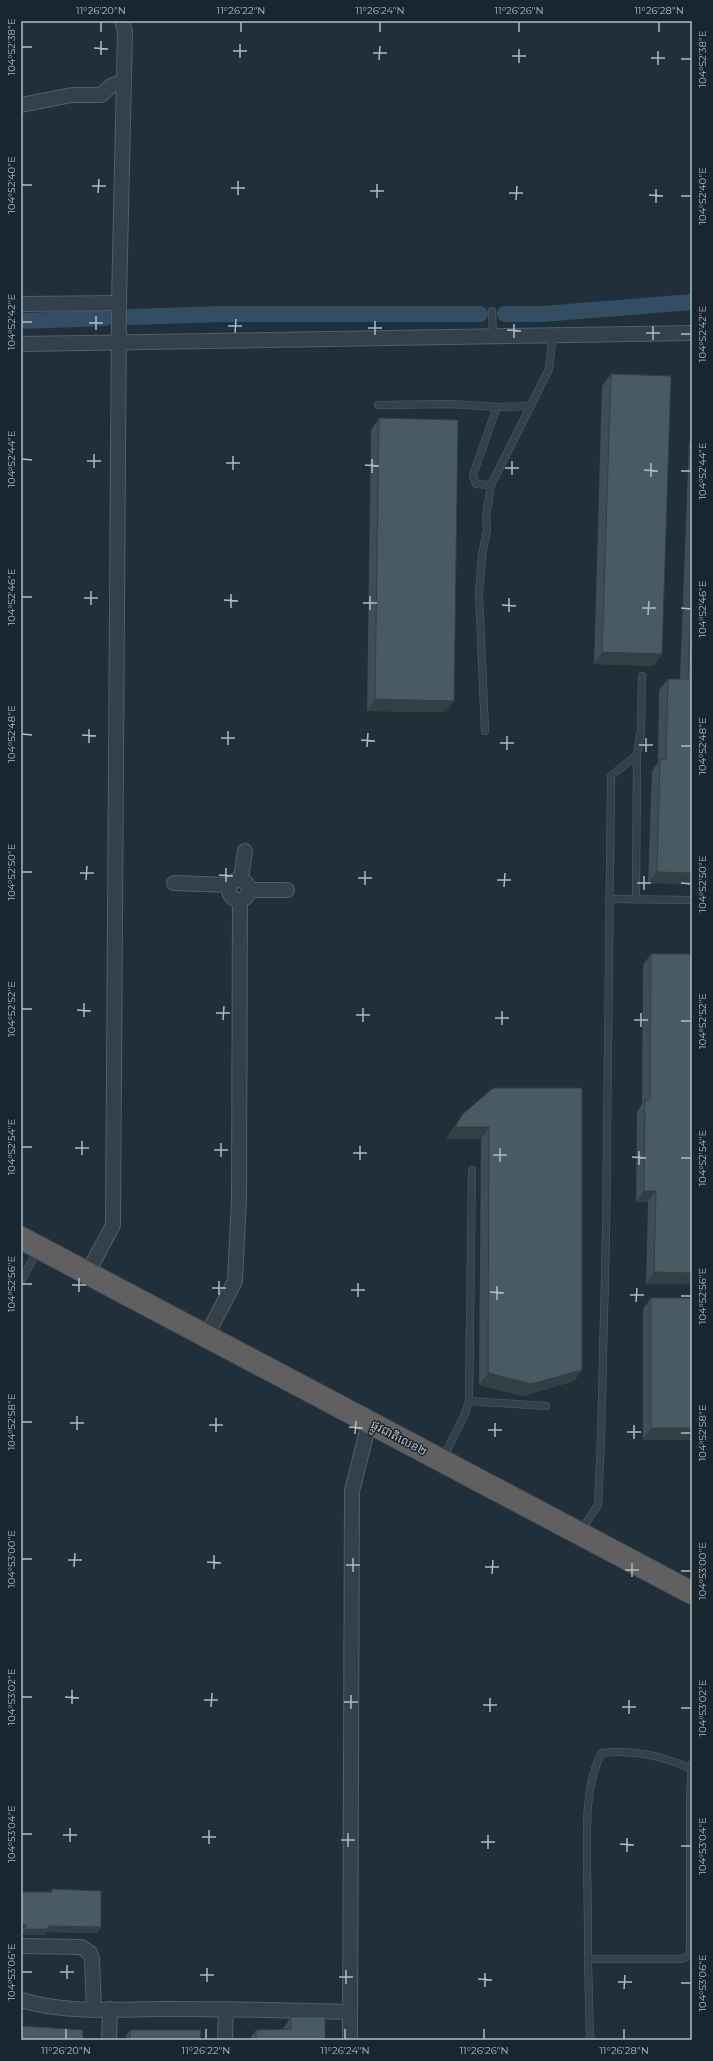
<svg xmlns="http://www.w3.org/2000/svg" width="713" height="2061" viewBox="0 0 713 2061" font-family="Montserrat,'Noto Sans Khmer',sans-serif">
  <rect width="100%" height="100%" fill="#202f3a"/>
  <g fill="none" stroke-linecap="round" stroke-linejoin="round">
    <g stroke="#334e62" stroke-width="16">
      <polyline points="505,314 543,314 692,302"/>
      <polyline points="131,317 220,314 480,314"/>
      <polyline points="21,321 106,318"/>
    </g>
    <defs>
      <g id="service">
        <polyline points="492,311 493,336"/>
        <polyline points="378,405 451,404 497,407 531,406"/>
        <polyline points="491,485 476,484 473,475 497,407"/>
        <polyline points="485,731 479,593 482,555 487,530 486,517 491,485 549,369 553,334"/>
        <polyline points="609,899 692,900"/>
        <polyline points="636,899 637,755"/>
        <polyline points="21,1281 38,1250"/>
        <polyline points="469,1401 546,1406"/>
        <polyline points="443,1458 465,1414 469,1401 472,1170"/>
        <polyline points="580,1532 598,1505 601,1439 606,1234 611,776 637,755 641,731 642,676"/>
        <path d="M588,1959C588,1929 588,1899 587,1870C587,1834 584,1784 602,1753C634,1749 662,1756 692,1769"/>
        <polyline points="590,2040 588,1959 681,1959 687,1957 690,1952 690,1794 692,1764"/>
      </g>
      <g id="minor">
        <polyline points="21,105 72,95 101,95 111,86 124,81"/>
        <polyline points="21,304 119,303"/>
        <polyline points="21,344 692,333"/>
        <polyline points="241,879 245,851"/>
        <circle cx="239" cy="890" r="10"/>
        <polyline points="174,883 230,885"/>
        <polyline points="249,890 287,890"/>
        <polyline points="87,1274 113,1225 119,303 125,31 122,21"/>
        <polyline points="206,1337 235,1281 239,1199 240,900"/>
        <polyline points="21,1946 81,1947 90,1953 92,1959 94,2010"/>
        <path d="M21,2000C67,2014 118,2009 166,2009C227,2009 289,2010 350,2012"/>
        <polyline points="109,2040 110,2009"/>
        <polyline points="225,2040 226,2009"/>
        <polyline points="350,2040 352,1491 369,1423"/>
      </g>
      <polyline id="trunk" points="21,1238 692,1593"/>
    </defs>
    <use href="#service" stroke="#525f68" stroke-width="8"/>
    <use href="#minor" stroke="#525f68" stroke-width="16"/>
    <use href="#trunk" stroke="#3f4c55" stroke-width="24"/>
    <use href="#service" stroke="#34414a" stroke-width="7"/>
    <use href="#minor" stroke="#34414a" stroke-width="14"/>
    <use href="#trunk" stroke="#62605e" stroke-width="22"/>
  </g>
  <g fill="#3e4d58">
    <polygon points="611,374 654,666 594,664 602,386"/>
    <polygon points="379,418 446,712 367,711 371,430"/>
    <polygon points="692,439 692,884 648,883 652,771 658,762 659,690 668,679 680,679 689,442"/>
    <polygon points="651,954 692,954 692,1284 646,1284 648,1202 636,1202 637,1112 642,1104 643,965"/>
    <polygon points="493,1088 582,1370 574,1381 523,1396 479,1385 481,1139 446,1139 463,1114"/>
    <polygon points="651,1298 692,1440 643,1440 643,1309"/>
    <polygon points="52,1889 101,1927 97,1933 46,1932 44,1935 22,1935 22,1931 21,1931"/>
    <polygon points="291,2017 325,2040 249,2040 256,2030 284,2029 284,2027"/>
    <polygon points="130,2030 200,2040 126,2040 126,2036"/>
  </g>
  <g fill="#323f47">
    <polygon points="602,652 662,654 654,666 594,664"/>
    <polygon points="375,699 454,701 446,712 367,711"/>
    <polygon points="657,872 692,873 692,884 648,883"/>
    <polygon points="455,1127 489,1127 481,1139 446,1139"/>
    <polygon points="644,1191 656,1191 648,1202 636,1202"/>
    <polygon points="654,1272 692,1273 692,1284 646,1284"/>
    <polygon points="582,1370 574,1381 523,1396 479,1385 488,1373"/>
    <polygon points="651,1428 692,1428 692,1440 643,1440"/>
    <polygon points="21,1925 26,1925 22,1931 21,1931"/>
    <polygon points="48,1926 101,1927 97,1933 46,1932 44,1935 22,1935 26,1929"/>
  </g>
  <g fill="#485a66" stroke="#323f47">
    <polygon points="611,374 671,376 662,654 602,652"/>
    <polygon points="379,418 458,420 454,701 375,699"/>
    <polygon points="692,572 692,873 657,872 660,759 666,760 668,679 688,679"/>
    <polygon points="651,954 692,954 692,1273 654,1272 656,1191 644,1191 645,1100 650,1100"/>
    <polygon points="493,1088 582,1088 582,1370 531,1384 488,1373 489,1127 455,1127 463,1114"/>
    <rect x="651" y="1298" width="41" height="130"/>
    <polygon points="52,1889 101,1891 101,1927 48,1926 48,1929 26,1929 26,1925 21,1925 21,1892 52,1892"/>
    <polygon points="291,2017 325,2017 325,2040 256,2040 256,2030 291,2029"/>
    <polygon points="21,2026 83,2030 83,2040 21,2040"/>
    <polygon points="130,2030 201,2030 200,2040 130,2040"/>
  </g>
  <path fill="none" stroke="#afbcc7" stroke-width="1.5" d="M101,32V22M241,32V22M380,32V22M519,32V22M659,32V22M22,47H32M94,48L108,49M233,51H247M373,53H387M101,55V41M512,56H526M240,58V44M651,58H665M681,59H691M379,60L380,46M519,63V49M658,65V51M22,185H32M92,186H106M231,188H245M370,191H384M98,193L99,179M509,193H523M238,195V181M649,195L663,196M681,196H691M377,198V184M516,200L517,186M656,203V189M22,322H32M89,323H103M228,326H242M368,328H382M96,330V316M507,330L521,331M235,333L236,319M646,333H660M681,334H691M375,335V321M514,338V324M653,340V326M22,459L32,460M87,461H101M226,463H240M365,465L379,466M94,468V454M505,468H519M233,470V456M644,470L658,471M681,471H691M372,473V459M512,475V461M651,477V463M22,597H32M84,598H98M224,600L238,601M363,603H377M91,605V591M502,605L516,606M231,608V594M642,608H656M681,608L691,609M370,610V596M509,612V598M648,615L649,601M22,734L32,735M82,735L96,736M221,738H235M361,740L375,741M89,743V729M500,743H514M228,745V731M639,745H653M681,746H691M367,747L368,733M507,750V736M646,752V738M22,872H32M80,873H94M219,875L233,876M358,878H372M86,880L87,866M497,880H511M226,882V868M637,883H651M681,883L691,884M365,885V871M504,887L505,873M644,890V876M22,1009H32M77,1010L91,1011M216,1013H230M356,1015H370M84,1017V1003M495,1018H509M223,1020L224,1006M634,1020H648M681,1021H691M363,1022V1008M502,1025V1011M641,1027V1013M22,1147H32M75,1148H89M214,1150H228M353,1153H367M82,1155V1141M493,1155H507M221,1157V1143M632,1157L646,1158M681,1158H691M360,1160V1146M500,1162V1148M639,1165V1151M22,1284H32M72,1285H86M212,1288H226M351,1290H365M79,1292V1278M490,1292L504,1293M219,1295V1281M630,1295H644M681,1296H691M358,1297V1283M497,1300V1286M636,1302L637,1288M22,1422H32M70,1423H84M209,1425H223M349,1427L363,1428M77,1430V1416M488,1430H502M216,1432V1418M627,1432H641M681,1433H691M355,1434L356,1421M495,1437V1423M634,1439V1425M22,1559H32M68,1560H82M207,1562L221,1563M346,1565H360M74,1567L75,1553M485,1567H499M214,1569V1555M625,1570H639M681,1571H691M353,1572V1558M492,1574L493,1560M632,1577V1563M22,1697H32M65,1697L79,1698M204,1700H218M344,1702H358M72,1704V1690M483,1705H497M211,1707L212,1693M622,1707H636M681,1708H691M351,1709V1695M490,1712V1698M629,1714V1700M22,1834H32M63,1835H77M202,1837H216M341,1840H355M70,1842V1828M481,1842H495M209,1844V1830M620,1844L634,1845M681,1846H691M348,1847V1833M488,1849V1835M627,1852V1838M22,1972H32M60,1972H74M200,1975H214M339,1977H353M67,1979V1965M478,1979L492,1980M207,1982V1968M618,1982H632M681,1983H691M346,1984V1970M485,1987V1973M624,1989L625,1975M66,2039V2029M206,2039V2029M345,2039V2029M484,2039V2029M624,2039V2029"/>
  <g text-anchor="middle" stroke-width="3" stroke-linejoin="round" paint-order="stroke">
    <g font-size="12" fill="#afbcc7" stroke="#19262f">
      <text transform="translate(399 1438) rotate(28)" y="4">ផ្លូវជាតិលេខ២</text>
    </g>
  </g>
  <rect width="713" height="2061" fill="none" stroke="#19262f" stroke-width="44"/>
  <rect x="22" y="22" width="669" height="2017" fill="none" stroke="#afbcc7" stroke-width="1.5"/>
  <g font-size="10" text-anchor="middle" fill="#afbcc7">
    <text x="101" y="14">11°26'20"N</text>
    <text x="241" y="14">11°26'22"N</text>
    <text x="380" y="14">11°26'24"N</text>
    <text x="519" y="14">11°26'26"N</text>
    <text x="659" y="14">11°26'28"N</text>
    <text transform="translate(11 47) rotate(-90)" y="4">104°52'38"E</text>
    <text transform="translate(702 59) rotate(-90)" y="4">104°52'38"E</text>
    <text transform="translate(11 185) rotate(-90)" y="4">104°52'40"E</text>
    <text transform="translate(702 196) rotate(-90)" y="4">104°52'40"E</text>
    <text transform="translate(11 322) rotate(-90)" y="4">104°52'42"E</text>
    <text transform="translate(702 334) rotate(-90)" y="4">104°52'42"E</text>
    <text transform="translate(11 459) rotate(-90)" y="4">104°52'44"E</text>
    <text transform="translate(702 471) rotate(-90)" y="4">104°52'44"E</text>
    <text transform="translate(11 597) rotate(-90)" y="4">104°52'46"E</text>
    <text transform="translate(702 609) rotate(-90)" y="4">104°52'46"E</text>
    <text transform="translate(11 734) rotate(-90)" y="4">104°52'48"E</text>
    <text transform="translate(702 746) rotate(-90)" y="4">104°52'48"E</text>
    <text transform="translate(11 872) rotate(-90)" y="4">104°52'50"E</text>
    <text transform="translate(702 884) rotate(-90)" y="4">104°52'50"E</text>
    <text transform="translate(11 1009) rotate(-90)" y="4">104°52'52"E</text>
    <text transform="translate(702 1021) rotate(-90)" y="4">104°52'52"E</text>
    <text transform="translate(11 1147) rotate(-90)" y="4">104°52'54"E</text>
    <text transform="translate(702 1158) rotate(-90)" y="4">104°52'54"E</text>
    <text transform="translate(11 1284) rotate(-90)" y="4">104°52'56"E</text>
    <text transform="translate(702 1296) rotate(-90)" y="4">104°52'56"E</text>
    <text transform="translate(11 1422) rotate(-90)" y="4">104°52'58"E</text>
    <text transform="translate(702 1433) rotate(-90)" y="4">104°52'58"E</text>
    <text transform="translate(11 1559) rotate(-90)" y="4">104°53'00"E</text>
    <text transform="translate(702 1571) rotate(-90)" y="4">104°53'00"E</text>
    <text transform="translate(11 1697) rotate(-90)" y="4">104°53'02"E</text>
    <text transform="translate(702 1708) rotate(-90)" y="4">104°53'02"E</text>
    <text transform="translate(11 1834) rotate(-90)" y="4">104°53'04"E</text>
    <text transform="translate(702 1846) rotate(-90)" y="4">104°53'04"E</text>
    <text transform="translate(11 1972) rotate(-90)" y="4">104°53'06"E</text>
    <text transform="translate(702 1983) rotate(-90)" y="4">104°53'06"E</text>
    <text x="66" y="2054">11°26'20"N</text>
    <text x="206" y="2054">11°26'22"N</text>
    <text x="345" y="2054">11°26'24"N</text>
    <text x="484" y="2054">11°26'26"N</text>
    <text x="624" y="2054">11°26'28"N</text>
  </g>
</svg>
